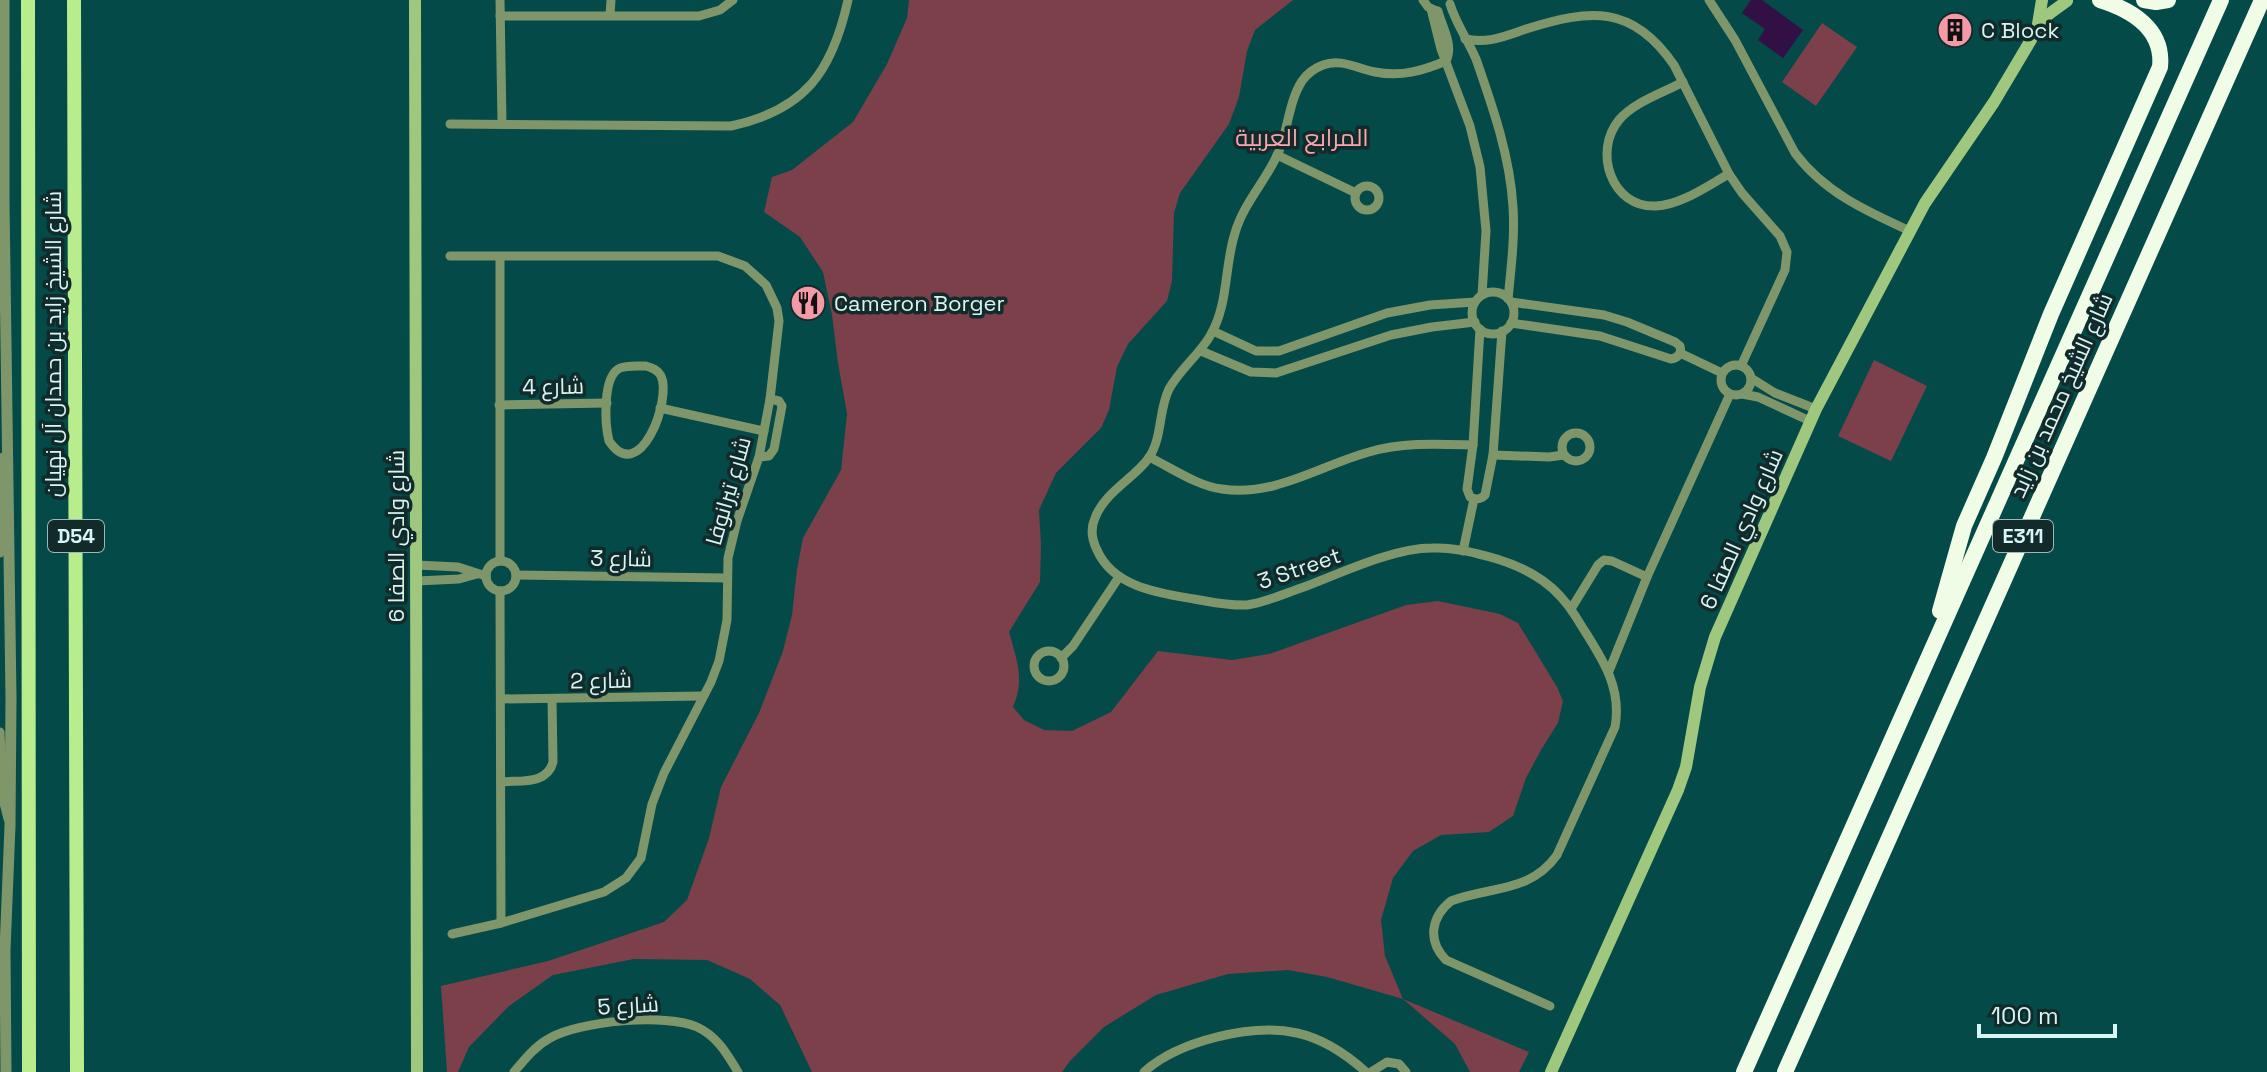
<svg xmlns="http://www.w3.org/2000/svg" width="2267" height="1072" viewBox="0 0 2267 1072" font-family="'Space Grotesk',Cairo,sans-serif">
  <rect width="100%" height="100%" fill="#034a48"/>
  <g fill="#7b4049">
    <path d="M909,0H1293L1255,30L1247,51L1239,97L1229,124L1180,193L1174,213L1172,281L1167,301L1128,344L1117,367L1109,410L1101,428L1056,473L1039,510L1041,545L1040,582L1009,632C1017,661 1025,679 1013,707L1024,720L1044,730L1072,731L1111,712L1158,651L1232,660L1269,654L1406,605L1438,601L1500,614L1518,623L1557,687L1563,701L1558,723L1541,750L1526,778L1513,816L1489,832L1441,835L1413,851L1393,878L1381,920L1385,956L1403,999L1529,1052L1519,1072H1470L1455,1044L1403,999L1327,977L1288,970L1228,974L1156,995L1104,1027L1070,1061L1062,1072H812L780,1005L750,979L707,960L634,959L553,975L509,1006L469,1047L458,1072H447L441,986L548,961L664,922L687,900L709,838L721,787L759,713L783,651L792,615L797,569L803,538L841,470L847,414L838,363L832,315L823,272L800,237L764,212L772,177L792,170L853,122L887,64L907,18Z"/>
    <polygon points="1822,23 1857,47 1816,106 1782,82"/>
    <polygon points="1874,360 1927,386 1891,461 1838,436"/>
  </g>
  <polygon fill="#320f44" points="1751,0 1762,0 1803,30 1783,58 1758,40 1765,29 1742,13"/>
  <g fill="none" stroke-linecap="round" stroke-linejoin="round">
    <g stroke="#7e9669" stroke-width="9">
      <polyline points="500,0 502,124"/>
      <polyline points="1423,0 1428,7 1437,11"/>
      <path d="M1709,0L1735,40L1795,153C1824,192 1866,211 1910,231"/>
      <path d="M1450,4C1456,24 1468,40 1476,59C1493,108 1510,156 1513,207C1515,238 1511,268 1508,299"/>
      <polyline points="1431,9 1441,49 1470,126 1480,167 1486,231 1482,295"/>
      <path d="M1438,11C1442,27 1454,45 1446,61C1422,71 1401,77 1375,72C1358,69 1341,58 1323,65C1315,68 1307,74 1302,81C1289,101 1288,129 1279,151C1267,180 1244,202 1235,233C1224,267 1229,304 1210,336C1199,355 1180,369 1169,389C1158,411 1163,438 1148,459C1133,479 1104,493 1095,518C1090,529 1092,540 1097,550C1113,587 1159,593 1194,599C1212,602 1229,606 1247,605C1267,602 1286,593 1304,587C1341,573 1393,548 1432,548C1454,547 1476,553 1497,559C1532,570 1557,586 1576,617C1597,652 1623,683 1615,727L1557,855C1530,893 1491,886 1451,901C1431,917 1427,941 1446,960L1550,1006"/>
      <polyline points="610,15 611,0"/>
      <polyline points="500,16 699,16 720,10 733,0"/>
      <path d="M1465,39C1488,44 1505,36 1526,29C1590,9 1632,4 1674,65L1729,174L1742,193L1780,236L1787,252L1785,270L1741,366"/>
      <path d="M1683,82C1663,93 1634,102 1619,120C1593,151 1611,208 1656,206C1681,205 1707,186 1729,174"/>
      <path d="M450,124L731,126C805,110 832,72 848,0"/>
      <polyline points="1277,155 1356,193"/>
      <circle cx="1367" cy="198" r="12"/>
      <polyline points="450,256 718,256 745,266 766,285 777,308 779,321 770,399 759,457 737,521 728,558 727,620 719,661 711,682 664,773 652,804 641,858 626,878 604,892 501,923 452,934"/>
      <circle cx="1493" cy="313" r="21"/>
      <path d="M1511,323L1600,336L1671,359C1678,358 1682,353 1680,346L1675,342L1627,322L1604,315L1511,302"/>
      <path d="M1480,329L1473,445L1467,489L1470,497C1476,500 1480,500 1485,495L1493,455L1502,331"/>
      <polyline points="1213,331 1256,351 1279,351 1387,313 1430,305 1475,302"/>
      <polyline points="1201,351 1251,372 1276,373 1391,335 1432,327 1475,322"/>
      <polyline points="1680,353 1722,373"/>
      <circle cx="1736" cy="380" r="15"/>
      <path d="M646,366C653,368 658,370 661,376C672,399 640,487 609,441C605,425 602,376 620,368C627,365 638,366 646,366Z"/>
      <polyline points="1751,378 1775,393 1816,409"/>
      <polyline points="1742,394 1758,397 1810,421"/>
      <polyline points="499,405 607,403"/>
      <polyline points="660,408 764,431"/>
      <circle cx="1576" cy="447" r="14"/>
      <polyline points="1493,455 1549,457 1564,455"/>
      <polyline points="759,457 769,456 774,449 782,406 779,401 770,399"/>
      <path d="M1149,457C1172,468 1197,486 1222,489C1275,497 1321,465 1369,452C1403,442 1438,444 1473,445"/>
      <polyline points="1463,551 1474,499"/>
      <polyline points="0,553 3,457"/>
      <polyline points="500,561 500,257"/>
      <circle cx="501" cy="576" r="15"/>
      <polyline points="416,565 458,567 486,576"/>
      <polyline points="516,575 726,578"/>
      <polyline points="417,581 459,579 477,574"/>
      <polyline points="500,591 501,923"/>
      <polyline points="1571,609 1598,565 1604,560 1612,561 1647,577"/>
      <circle cx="1049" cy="666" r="15"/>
      <polyline points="1061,658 1073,646 1119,577"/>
      <polyline points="1609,671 1647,577 1730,394"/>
      <polyline points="501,699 702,696"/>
      <polyline points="0,732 3,799 8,819"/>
      <path d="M501,782C520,780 547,785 553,762L552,699"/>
      <path d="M514,1072C525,1059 535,1046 550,1038C580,1021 666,1013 697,1027C717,1036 727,1054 738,1072"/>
      <path d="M1144,1072C1178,1041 1252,1023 1297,1033C1324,1039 1346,1054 1366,1072"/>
      <polyline points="1371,1072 1387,1062 1399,1064 1406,1072"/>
    </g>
    <polyline stroke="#7e9669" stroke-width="11" points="4,0 4,201 11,698 10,826 5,950 6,1072"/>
    <g stroke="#9fc77e" stroke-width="12">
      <polyline points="415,0 417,1072"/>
      <polyline points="2038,24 2042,0"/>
      <polyline points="1551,1072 1678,790 1686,767 1700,687 1715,637 1816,409 1925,203 1994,102 2041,23 2049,14 2067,1"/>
    </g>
    <g stroke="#b9ec8d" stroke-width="14">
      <polyline points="28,0 29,1072"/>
      <polyline points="74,0 77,1072"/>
    </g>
    <g stroke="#f0fce6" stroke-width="16">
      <polyline points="2144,0 2156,2 2168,0"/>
      <path d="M1940,611L1964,526L1994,458L2051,314L2160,67C2164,29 2132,10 2100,0"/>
      <polyline points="1744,1072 2221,0"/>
      <polyline points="1785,1072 2262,0"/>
    </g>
  </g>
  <defs>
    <symbol id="building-disc" viewBox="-11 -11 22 22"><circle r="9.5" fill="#f49aa6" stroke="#122b2a"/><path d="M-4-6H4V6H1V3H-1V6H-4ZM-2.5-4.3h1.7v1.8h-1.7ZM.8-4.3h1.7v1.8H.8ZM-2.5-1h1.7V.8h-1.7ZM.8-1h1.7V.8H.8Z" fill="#111"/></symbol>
    <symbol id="restaurant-disc" viewBox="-11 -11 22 22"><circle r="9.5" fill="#f49aa6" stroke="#122b2a"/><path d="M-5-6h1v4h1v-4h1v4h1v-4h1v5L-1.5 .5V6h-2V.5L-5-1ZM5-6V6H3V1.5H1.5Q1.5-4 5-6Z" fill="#111"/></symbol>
  </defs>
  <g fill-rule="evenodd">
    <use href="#building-disc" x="1935" y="10" width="40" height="40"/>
    <use href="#restaurant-disc" x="788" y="283" width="40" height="40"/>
  </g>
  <g text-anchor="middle" stroke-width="7" stroke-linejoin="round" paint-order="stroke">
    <g fill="#122b2a" stroke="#9cb8b7" stroke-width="2">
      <rect x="48" y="520" width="56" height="32" rx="6"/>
      <rect x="1993" y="520" width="60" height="32" rx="6"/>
    </g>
    <g font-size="20" font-weight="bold" fill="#d7f5f3">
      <text x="76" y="543">D54</text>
      <text x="2023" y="543">E311</text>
    </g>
    <g font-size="22" fill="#d7f5f3" stroke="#122b2a" text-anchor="start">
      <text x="1981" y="38">C Block</text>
      <text x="834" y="311">Cameron Borger</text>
    </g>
    <g font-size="22" fill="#d7f5f3" stroke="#122b2a">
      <text transform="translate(53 344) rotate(-90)" y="8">شارع الشيخ زايد بن حمدان آل نهيان</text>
      <text transform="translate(553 386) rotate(-1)" y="8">شارع 4</text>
      <text transform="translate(2061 395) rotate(-66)" y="8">شارع الشيخ محمد بن زايد</text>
      <text transform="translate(728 491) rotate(-74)" y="8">شارع تيرانوفا</text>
      <text transform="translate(1741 529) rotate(-66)" y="8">شارع وادي الصفا 6</text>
      <text transform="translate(396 536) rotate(-90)" y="8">شارع وادي الصفا 6</text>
      <text transform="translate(621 558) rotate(1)" y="8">شارع 3</text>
      <text transform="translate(1299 568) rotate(-19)" y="8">3 Street</text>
      <text transform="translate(601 680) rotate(-1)" y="8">شارع 2</text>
      <text transform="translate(628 1005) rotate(-3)" y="8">شارع 5</text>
    </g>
    <g font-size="24" fill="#f9a5af" stroke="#122b2a">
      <text x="1302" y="146">المرابع العربية</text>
    </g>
  </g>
  <path d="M1979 1024v12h136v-12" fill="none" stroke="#d7f5f3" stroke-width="4"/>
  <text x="1991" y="1024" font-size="24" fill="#d7f5f3" stroke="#122b2a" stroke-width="6" paint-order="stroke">100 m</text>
</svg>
